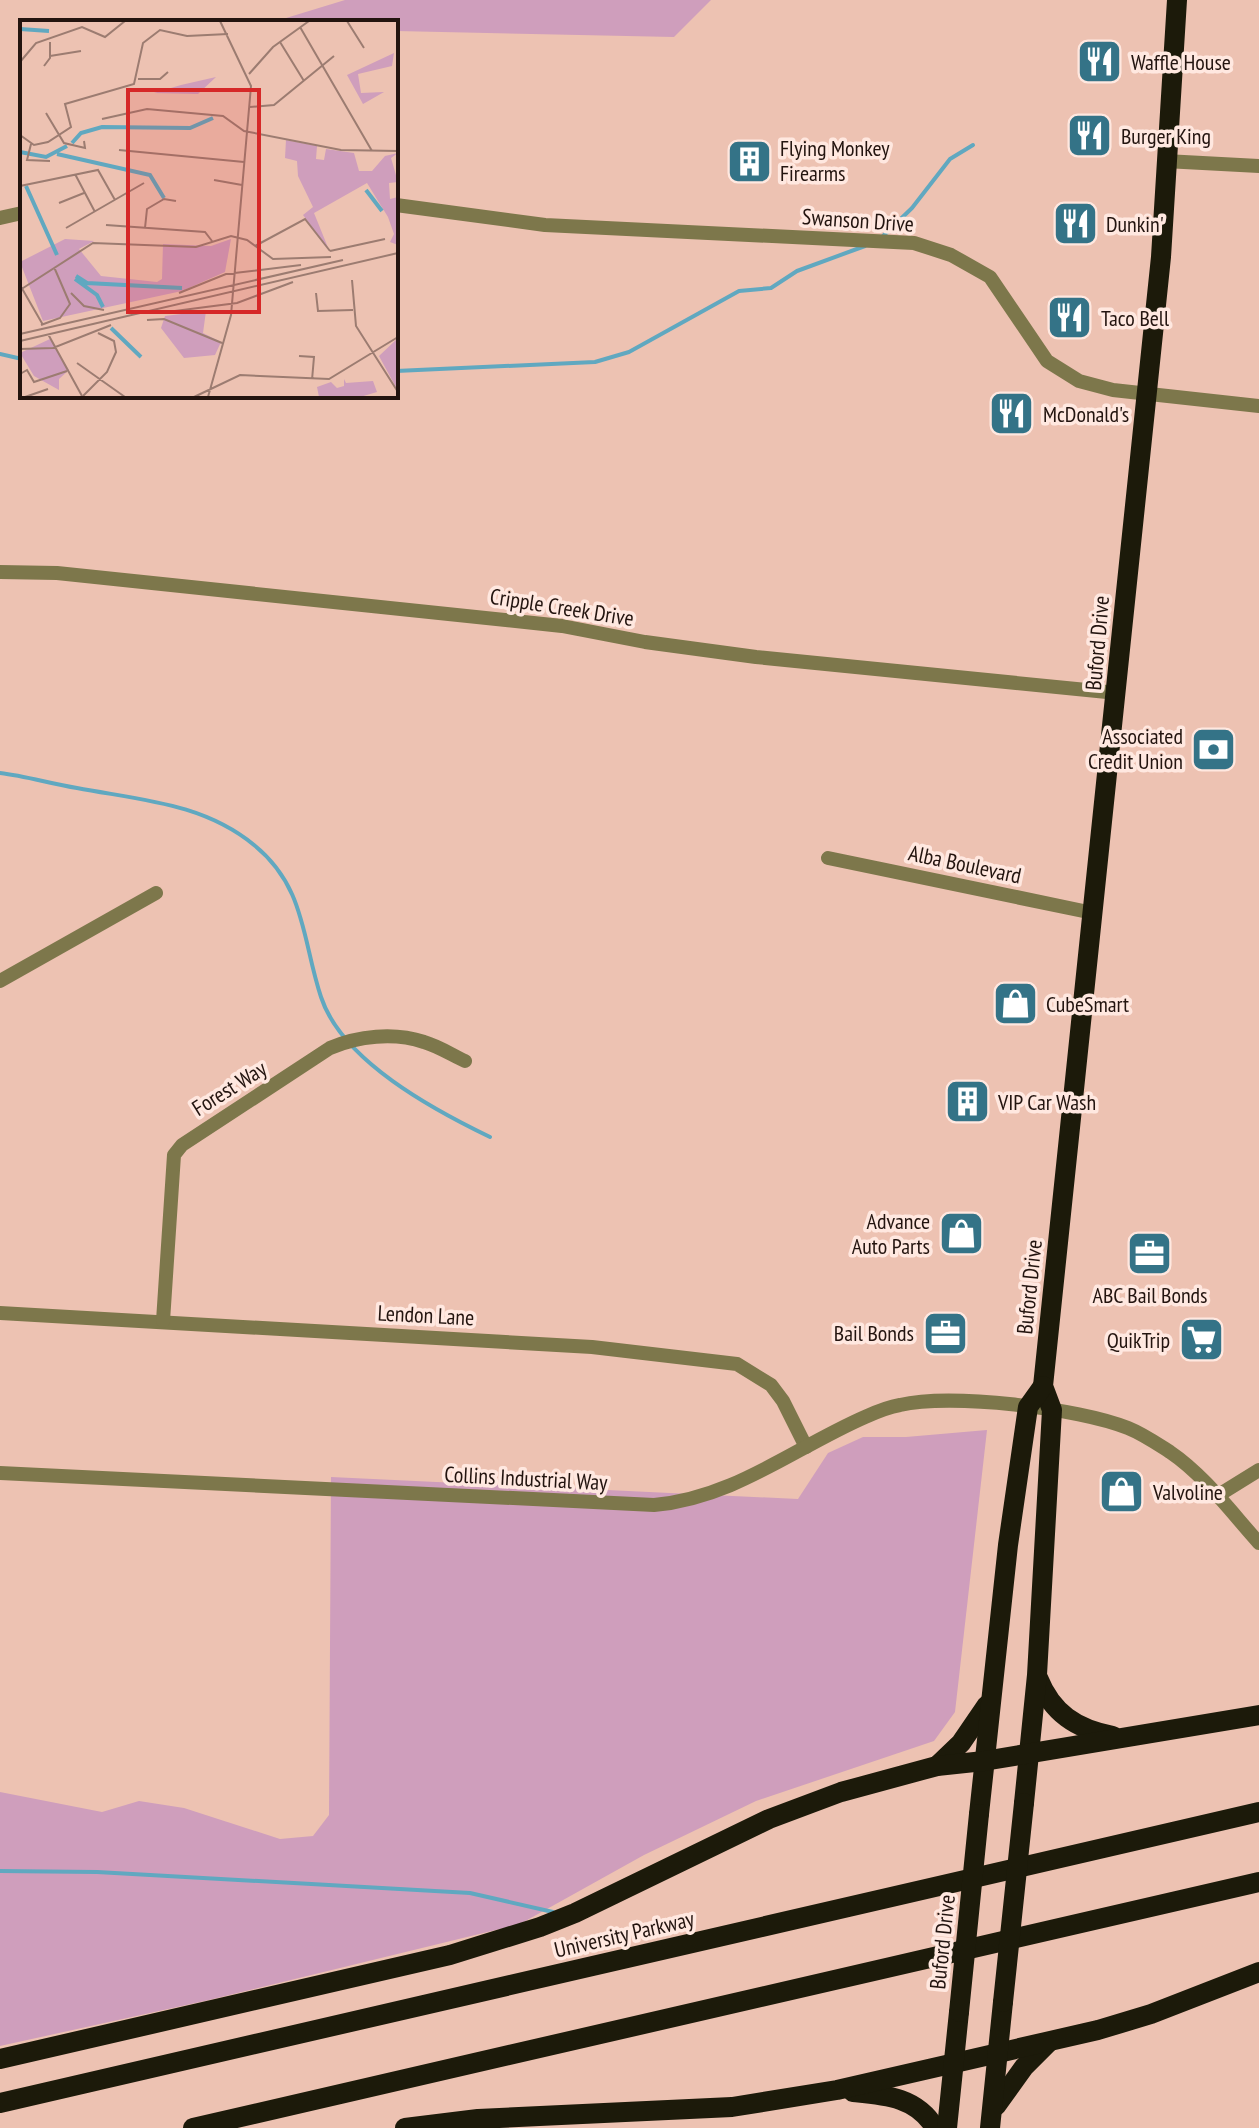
<svg xmlns="http://www.w3.org/2000/svg" width="1259" height="2128" viewBox="0 0 1259 2128" font-family="'PT Sans Narrow',sans-serif">
  <rect width="100%" height="100%" fill="#edc2b2"/>
  <g fill="#cf9ebc">
    <polygon points="345,0 711,0 674,37 396,31 396,22 273,22"/>
    <polygon points="987,1430 955,1712 934,1741 756,1801 644,1855 520,1924 209,2000 0,2046 0,1792 102,1812 139,1801 184,1808 280,1839 313,1836 329,1815 331,1477 798,1499 828,1453 863,1437 906,1437"/>
  </g>
  <g fill="none" stroke-linecap="round" stroke-linejoin="round">
    <g stroke="#60a8c0" stroke-width="4">
      <polyline points="883,236 912,208 950,159 973,145"/>
      <polyline points="0,354 22,359"/>
      <polyline points="396,371 595,362 629,352 739,291 771,288 797,271 865,246"/>
      <path d="M0,773C26,776 51,784 77,788C140,800 203,803 254,845C306,887 302,940 321,997C342,1061 434,1110 490,1137"/>
      <polyline points="0,1871 97,1872 470,1893 553,1912"/>
    </g>
    <g stroke="#7d774b" stroke-width="14">
      <polyline points="1165,161 1259,166"/>
      <polyline points="396,205 545,225 914,243 951,255 990,277 1047,361 1079,381 1113,390 1259,406"/>
      <polyline points="0,218 22,213"/>
      <polyline points="0,572 57,573 562,626 645,642 756,657 1117,693"/>
      <polyline points="828,858 1093,913"/>
      <polyline points="0,981 156,893"/>
      <polyline points="0,1313 592,1347 737,1364 771,1385 783,1401 806,1447"/>
      <path d="M163,1321L174,1155L182,1145L330,1048C358,1036 394,1032 424,1042C438,1046 452,1055 465,1061"/>
      <path d="M0,1473L654,1505C734,1498 794,1448 865,1417C876,1412 888,1407 900,1405C950,1393 1079,1408 1128,1428C1143,1434 1156,1443 1170,1452C1204,1475 1231,1512 1259,1543"/>
      <polyline points="1217,1496 1259,1470"/>
    </g>
    <g stroke="#1c1a0a" stroke-width="20">
      <path d="M1038,1678C1052,1713 1076,1729 1113,1736"/>
      <polyline points="937,1766 961,1743 987,1705"/>
      <polyline points="1024,1803 1037,1675 1052,1410 1043,1386 1161,257 1177,0"/>
      <polyline points="979,1814 1008,1545 1028,1407 1043,1386"/>
      <polyline points="0,2059 450,1955 540,1927 575,1913 769,1819 841,1792 937,1766 984,1761 1259,1715"/>
      <path d="M853,2092C885,2095 917,2097 935,2128"/>
      <polyline points="0,2103 1259,1812"/>
      <polyline points="996,2106 1024,2067 1049,2042"/>
      <polyline points="193,2128 1259,1882"/>
      <polyline points="405,2128 478,2119 732,2107 837,2090 1098,2030 1151,2014 1259,1972"/>
      <polyline points="947,2128 959,2012"/>
      <polyline points="990,2128 1003,2002"/>
    </g>
    <g stroke="#1c1a0a" stroke-width="20">
      <polyline points="1003,2002 1024,1803"/>
      <polyline points="959,2012 979,1814"/>
    </g>
  </g>
  <defs>
    <symbol id="restaurant-square" viewBox="-11 -11 22 22"><rect x="-9" y="-9" width="18" height="18" rx="4" fill="#347387" stroke="#ffe8e0"/><path d="M-5-6h1v4h1v-4h1v4h1v-4h1v5L-1.5 .5V6h-2V.5L-5-1ZM5-6V6H3V1.5H1.5Q1.5-4 5-6Z" fill="#fff"/></symbol>
    <symbol id="building-square" viewBox="-11 -11 22 22"><rect x="-9" y="-9" width="18" height="18" rx="4" fill="#347387" stroke="#ffe8e0"/><path d="M-4-6H4V6H1V3H-1V6H-4ZM-2.5-4.3h1.7v1.8h-1.7ZM.8-4.3h1.7v1.8H.8ZM-2.5-1h1.7V.8h-1.7ZM.8-1h1.7V.8H.8Z" fill="#fff"/></symbol>
    <symbol id="bank-square" viewBox="-11 -11 22 22"><rect x="-9" y="-9" width="18" height="18" rx="4" fill="#347387" stroke="#ffe8e0"/><path d="M-6-4H6V4H-6ZM0-2.3a2.3 2.3 0 1 0 0 4.6a2.3 2.3 0 1 0 0-4.6Z" fill="#fff"/></symbol>
    <symbol id="shop-square" viewBox="-11 -11 22 22"><rect x="-9" y="-9" width="18" height="18" rx="4" fill="#347387" stroke="#ffe8e0"/><path d="M-5-2.5h2.3a2.7 3.5 0 0 1 5.4 0H5L5.5 6h-11ZM-1.5-2.5h3a1.5 2.3 0 0 0-3 0Z" fill="#fff"/></symbol>
    <symbol id="office-square" viewBox="-11 -11 22 22"><rect x="-9" y="-9" width="18" height="18" rx="4" fill="#347387" stroke="#ffe8e0"/><path d="M-6-3h4V-5.5h4V-3h4V5H-6ZM-1-4.5V-3h2v-1.5ZM-6 0V1H6V0Z" fill="#fff"/></symbol>
    <symbol id="supermarket-square" viewBox="-11 -11 22 22"><rect x="-9" y="-9" width="18" height="18" rx="4" fill="#347387" stroke="#ffe8e0"/><path d="M-6-5.5h2.5l.6 2H6L4.5 2H-2.5L-4.4-4H-6ZM-1.5 3.2a1.3 1.3 0 1 0 .1 0ZM3 3.2a1.3 1.3 0 1 0 .1 0Z" fill="#fff"/></symbol>
  </defs>
  <g fill-rule="evenodd">
    <use href="#restaurant-square" x="1074" y="36" width="51" height="51"/>
    <use href="#restaurant-square" x="1064" y="110" width="51" height="51"/>
    <use href="#building-square" x="724" y="136" width="51" height="51"/>
    <use href="#restaurant-square" x="1050" y="198" width="51" height="51"/>
    <use href="#restaurant-square" x="1044" y="292" width="51" height="51"/>
    <use href="#restaurant-square" x="986" y="388" width="51" height="51"/>
    <use href="#bank-square" x="1188" y="724" width="51" height="51"/>
    <use href="#shop-square" x="990" y="978" width="51" height="51"/>
    <use href="#building-square" x="942" y="1076" width="51" height="51"/>
    <use href="#shop-square" x="936" y="1208" width="51" height="51"/>
    <use href="#office-square" x="1124" y="1228" width="51" height="51"/>
    <use href="#office-square" x="920" y="1308" width="51" height="51"/>
    <use href="#supermarket-square" x="1176" y="1314" width="51" height="51"/>
    <use href="#shop-square" x="1096" y="1466" width="51" height="51"/>
  </g>
  <g text-anchor="middle" stroke-width="7" stroke-linejoin="round" paint-order="stroke">
    <g font-size="22" fill="#23140f" stroke="#ffe8e0" text-anchor="start">
      <text x="1131" y="70">Waffle House</text>
      <text x="1121" y="144">Burger King</text>
      <text x="780" y="156">Flying Monkey<tspan x="780" dy="25">Firearms</tspan></text>
      <text x="1106" y="232">Dunkin'</text>
      <text x="1101" y="326">Taco Bell</text>
      <text x="1043" y="422">McDonald's</text>
      <text x="1183" y="744" text-anchor="end">Associated<tspan x="1183" dy="25">Credit Union</tspan></text>
      <text x="1046" y="1012">CubeSmart</text>
      <text x="998" y="1110">VIP Car Wash</text>
      <text x="930" y="1229" text-anchor="end">Advance<tspan x="930" dy="25">Auto Parts</tspan></text>
      <text x="1150" y="1303" text-anchor="middle">ABC Bail Bonds</text>
      <text x="914" y="1341" text-anchor="end">Bail Bonds</text>
      <text x="1170" y="1348" text-anchor="end">QuikTrip</text>
      <text x="1153" y="1500">Valvoline</text>
    </g>
    <g font-size="22" fill="#23140f" stroke="#ffe8e0">
      <text transform="translate(858 220) rotate(4)" y="8">Swanson Drive</text>
      <text transform="translate(562 607) rotate(9)" y="8">Cripple Creek Drive</text>
      <text transform="translate(1097 643) rotate(-85)" y="8">Buford Drive</text>
      <text transform="translate(965 864) rotate(12)" y="8">Alba Boulevard</text>
      <text transform="translate(229 1088) rotate(-32)" y="8">Forest Way</text>
      <text transform="translate(1029 1287) rotate(-84)" y="8">Buford Drive</text>
      <text transform="translate(426 1315) rotate(3)" y="8">Lendon Lane</text>
      <text transform="translate(526 1478) rotate(3)" y="8">Collins Industrial Way</text>
      <text transform="translate(624 1934) rotate(-13)" y="8">University Parkway</text>
      <text transform="translate(942 1942) rotate(-84)" y="8">Buford Drive</text>
    </g>
  </g>
  <g transform="translate(20 20)">
    <rect width="378" height="378" fill="#edc2b2"/>
    <path d="M374,33L372,46L338,54L341,73L364,72L343,84L327,55ZM196,57L178,74L134,73L161,65ZM266,120L297,126L296,139L304,140L306,129L334,133L339,151H352L365,136L378,133L371,138L378,162L369,163L370,179L378,177V225L370,222L374,214L368,197L347,163L294,193L309,230L283,195L293,187L278,156L277,141L265,138ZM45,219L74,221L59,229L81,256L137,262L142,259L143,224L191,226L211,219L205,252L162,271L23,301L0,242ZM186,291L183,313L201,322L195,335L164,338L141,308L145,296ZM378,318V371L359,336ZM30,319L49,350L39,359V370L14,356L0,333ZM324,359L326,363L353,361L357,372L340,377H299L297,367L311,362L317,368L324,366Z" fill="#cf9ebc"/>
    <path fill="none" stroke="#60a8c0" stroke-width="4" d="M0,9L29,11M52,123L61,113L82,107L170,108L193,98M0,132L26,137L47,126M37,134L130,155L144,178M6,166L37,235M346,170L362,191M56,256L67,263L162,268M55,259L77,275L83,287M91,308L121,337"/>
    <path fill="none" stroke="#9c7c71" stroke-width="2" d="M327,1L344,28M280,7L352,131M260,22L284,61M30,36L61,31M0,42L16,23L62,7L85,17L105,1M24,46L30,38V22M229,54L253,27L289,1M118,59H140L148,52M230,87L254,85L314,36M26,93L44,123L65,128L64,121M82,99L127,89L203,96L224,111L321,130L378,131M0,115L14,125L28,122L51,107L45,84L114,64L123,23L140,10L167,16L208,14M11,124L7,140L30,141M99,130L224,142M55,154L75,192M194,160L222,165M0,166L78,150L95,180M39,183L64,173M86,205L185,212L192,221M46,208L124,163M125,208L127,189L144,179L156,181M235,226L285,199L310,231M310,231L365,219M332,260L336,306L378,372M0,265L23,305M0,270L73,223L176,227L211,216L227,220L253,239L311,237M51,273L64,286L84,290M159,273L206,254L281,245M296,273L298,291L333,290M147,292L217,283L273,262M127,300L144,299L202,323M21,305L40,298L50,284L34,247M0,314L323,240M28,314L62,376M0,321L378,233M0,329L33,328L91,305M279,336L294,337L292,360M57,343L105,377M0,354L7,350L14,362L47,351M63,376L87,352L96,332L94,321L78,313M5,377L28,369M174,377L220,355L309,359L378,317M188,377L211,295L231,66L200,1"/>
    <path fill="#d62828" fill-opacity="0.15" stroke="#d62828" stroke-width="4" d="M108,70H239V292H108Z"/>
    <rect width="378" height="378" fill="none" stroke="#23140f" stroke-width="4"/>
  </g>
</svg>
